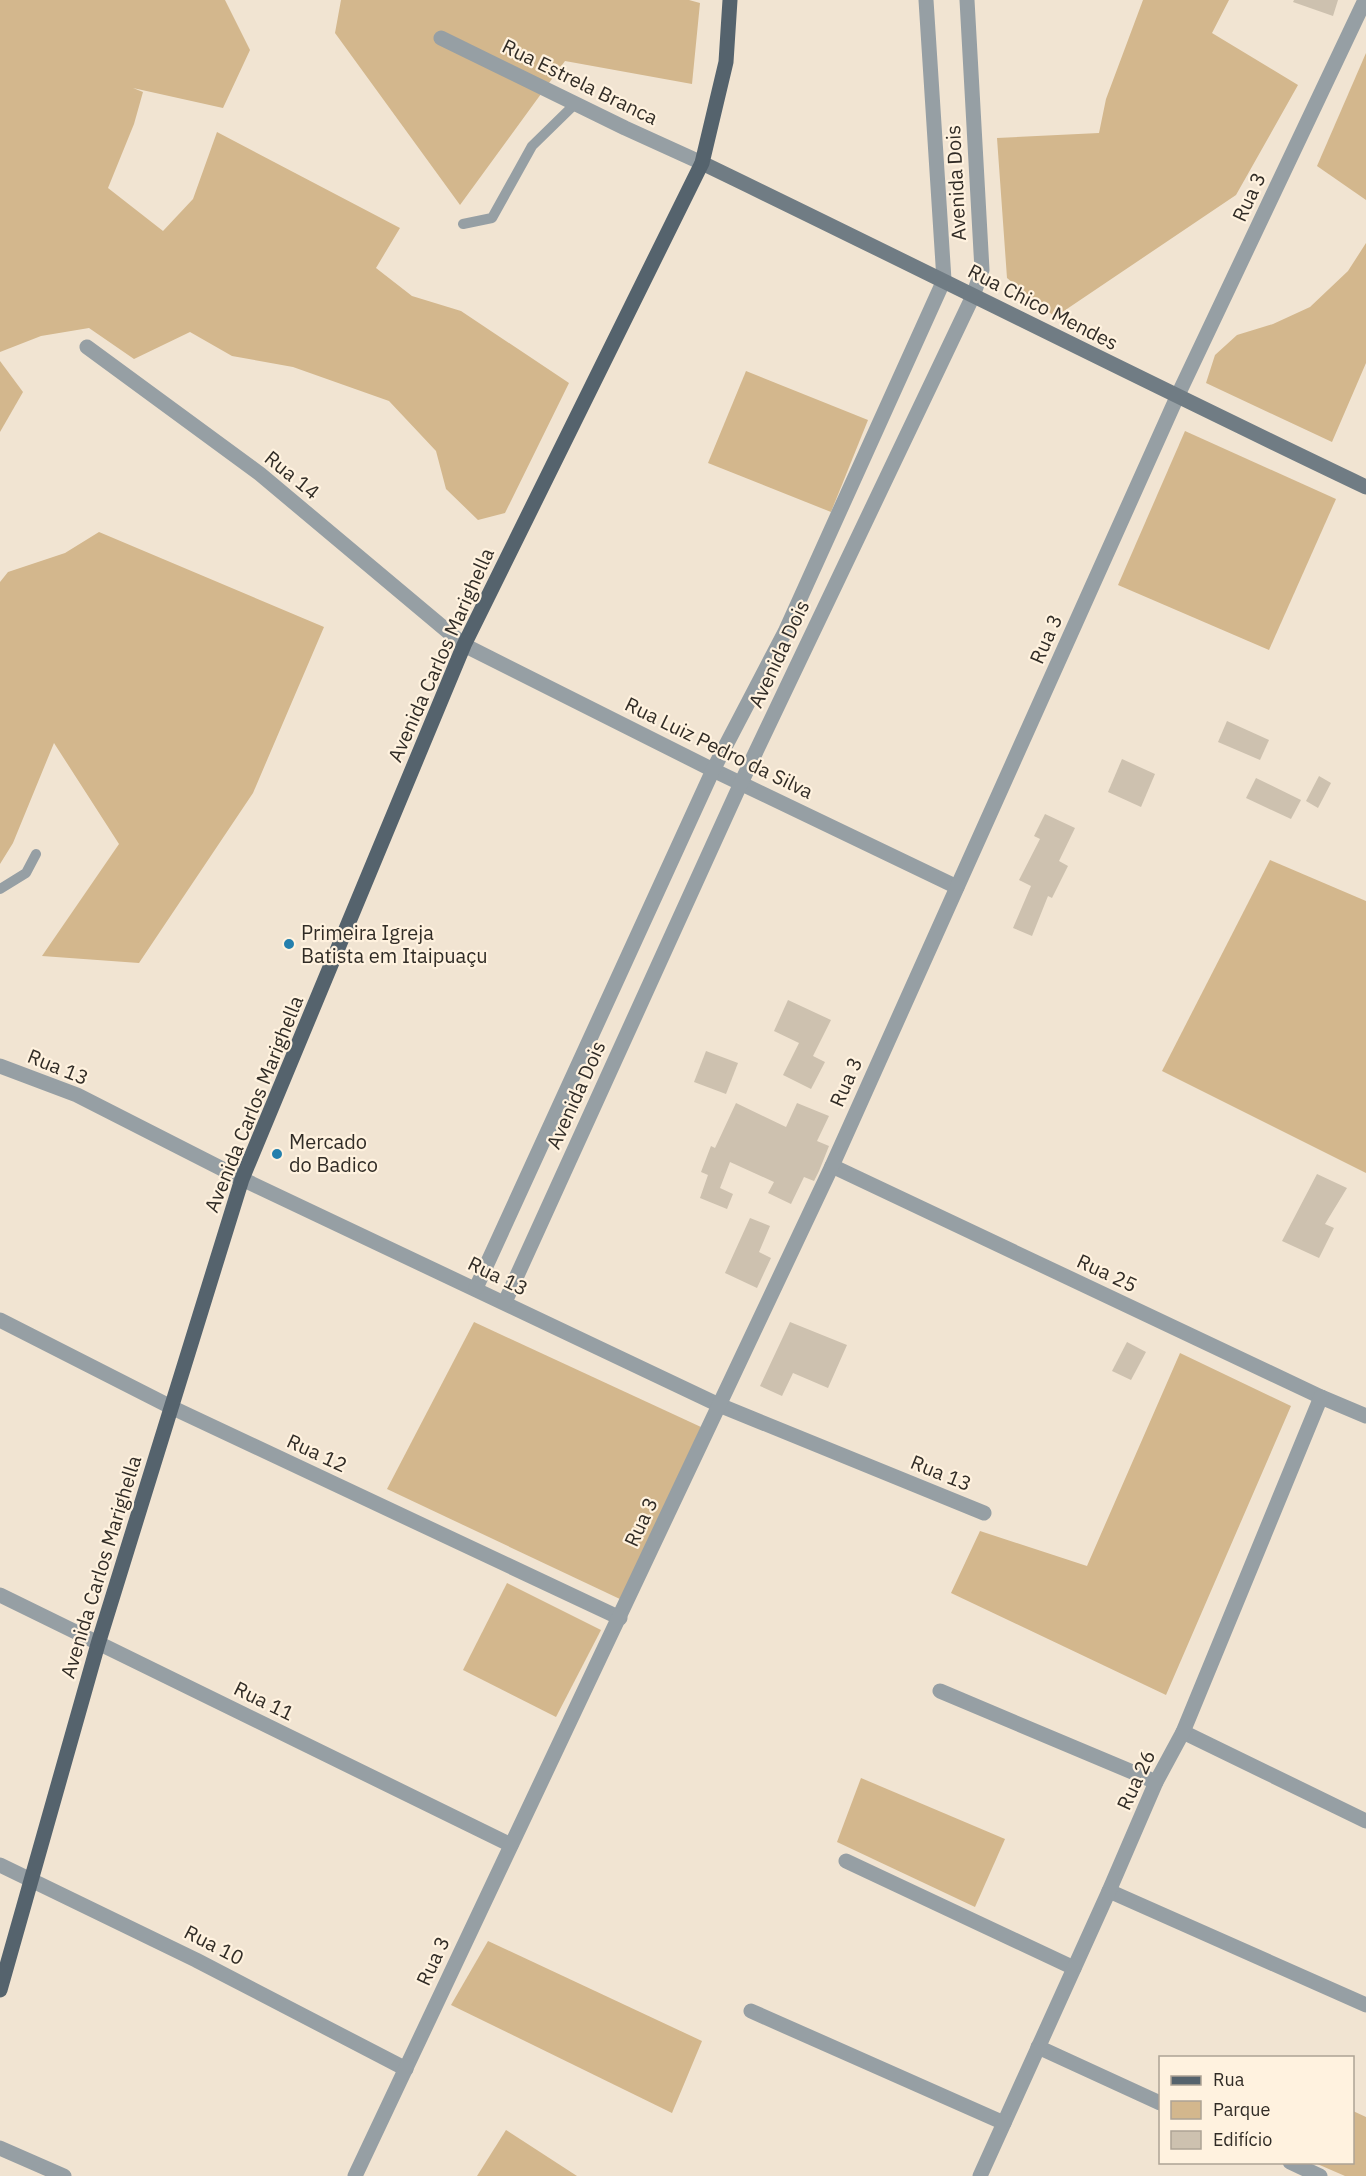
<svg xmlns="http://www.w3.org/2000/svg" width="1366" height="2176" viewBox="0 0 1366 2176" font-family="'IBM Plex Sans',sans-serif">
  <rect width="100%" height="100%" fill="#f1e4d2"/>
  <g fill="#d3b78d">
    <polygon points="0,0 225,0 250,50 223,108 133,88 143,92 134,124 108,188 163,231 193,199 217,132 400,228 376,268 412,296 461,311 569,383 505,513 478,520 446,489 436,451 389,401 293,367 232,356 190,332 134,359 89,328 41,336 0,352"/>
    <polygon points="341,0 689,0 700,3 692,84 565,61 460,205 335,33"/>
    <polygon points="1143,0 1229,0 1212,33 1298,85 1236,195 1055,317 1007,278 997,138 1099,133 1106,99"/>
    <polygon points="1366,53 1366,200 1317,166"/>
    <polygon points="1366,243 1366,363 1332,442 1206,383 1215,355 1237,335 1273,324 1310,307 1348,271"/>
    <polygon points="0,361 23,392 0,432"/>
    <polygon points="746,371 868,420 831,512 708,463"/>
    <polygon points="1185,431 1336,499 1269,650 1118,585"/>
    <polygon points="99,532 324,627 253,793 139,963 42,956 119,844 54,743 13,843 0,864 0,582 8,572 65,553"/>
    <polygon points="1270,860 1366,901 1366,1173 1162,1071"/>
    <polygon points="474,1322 701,1427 622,1600 387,1489"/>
    <polygon points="1180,1353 1291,1406 1166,1695 951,1593 980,1531 1087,1566"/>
    <polygon points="507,1583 601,1630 556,1717 463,1670"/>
    <polygon points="861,1778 1005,1839 975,1907 837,1842"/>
    <polygon points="488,1941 702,2041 672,2113 451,2005"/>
    <polygon points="1353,2111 1366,2117 1366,2176 1345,2176 1315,2163 1352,2162"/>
    <polygon points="506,2130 577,2176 477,2176"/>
  </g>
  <g fill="#cdc1af">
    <polygon points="1294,0 1338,0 1333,16 1293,2"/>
    <polygon points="1227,721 1269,740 1260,760 1218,742"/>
    <polygon points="1122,759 1155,774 1141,807 1108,792"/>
    <polygon points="1319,776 1331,783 1318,808 1306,801"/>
    <polygon points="1256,778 1301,800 1291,819 1246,798"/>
    <polygon points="1045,814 1075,828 1059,861 1068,866 1052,898 1048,896 1032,936 1013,928 1031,886 1019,880 1040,839 1034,836"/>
    <polygon points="788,1000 831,1020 813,1056 825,1062 811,1089 783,1075 799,1043 774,1031"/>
    <polygon points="706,1051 738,1063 726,1094 694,1082"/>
    <polygon points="736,1103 786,1127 797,1103 829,1116 817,1141 829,1146 819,1171 814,1181 804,1177 791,1204 768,1193 774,1182 730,1162 720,1188 733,1194 727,1209 700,1198 708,1175 701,1172 711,1146 715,1148"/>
    <polygon points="1317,1174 1347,1188 1325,1224 1334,1228 1319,1258 1282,1241"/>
    <polygon points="750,1218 770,1226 759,1252 771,1258 757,1288 725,1273"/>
    <polygon points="790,1322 847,1345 828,1388 793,1373 782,1396 760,1386"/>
    <polygon points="1127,1342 1146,1352 1131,1380 1112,1371"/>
  </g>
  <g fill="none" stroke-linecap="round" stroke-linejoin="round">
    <g stroke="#969fa4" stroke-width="10">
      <polyline points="463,224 492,218 532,146 575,104"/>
      <polyline points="0,889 26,873 36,854"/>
    </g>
    <g stroke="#969fa4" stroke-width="15">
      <polyline points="441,38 625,128 702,163"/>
      <polyline points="87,347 260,474 464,645 713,770 957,887"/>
      <polyline points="0,1066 77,1095 242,1179 719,1405 984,1513"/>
      <polyline points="832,1166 1321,1397 1366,1416"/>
      <polyline points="476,1288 713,770 785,632 944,280 926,0"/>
      <polyline points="505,1302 741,783 973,296 982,270 967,0"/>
      <polyline points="0,1320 173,1408 620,1618"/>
      <polyline points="0,1595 511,1845"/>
      <polyline points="940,1691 1156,1782"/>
      <polyline points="1183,1732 1366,1821"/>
      <polyline points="846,1861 1074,1968"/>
      <polyline points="0,1865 196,1960 406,2069"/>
      <polyline points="1109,1891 1366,2005"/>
      <polyline points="751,2011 1004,2123"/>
      <polyline points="1038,2047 1160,2103"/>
      <polyline points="0,2148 64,2176"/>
      <polyline points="1290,2162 1320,2176"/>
      <polyline points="355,2176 832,1166 1177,397 1365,0"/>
      <polyline points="980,2176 1109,1891 1156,1782 1183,1732 1321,1397"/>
    </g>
    <path stroke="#707c84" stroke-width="15" d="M702,163C924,270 1143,381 1366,487"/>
    <polyline stroke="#55636d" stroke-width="15" points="0,1990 98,1644 242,1179 464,645 702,163 726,62 730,0"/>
  </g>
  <g fill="#247fad" stroke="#fff2df" stroke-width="2">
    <circle cx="289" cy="944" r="6"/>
    <circle cx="277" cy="1154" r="6"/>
  </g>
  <g text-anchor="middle" stroke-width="4.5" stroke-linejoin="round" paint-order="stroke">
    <g font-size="20" fill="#312c26" stroke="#fff2df">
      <text transform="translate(580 82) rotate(26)" y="7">Rua Estrela Branca</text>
      <text transform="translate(956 183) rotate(-93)" y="7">Avenida Dois</text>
      <text transform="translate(1249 197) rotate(-65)" y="7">Rua 3</text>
      <text transform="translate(1043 307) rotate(27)" y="7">Rua Chico Mendes</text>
      <text transform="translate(292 475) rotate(39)" y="7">Rua 14</text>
      <text transform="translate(1046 639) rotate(-66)" y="7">Rua 3</text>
      <text transform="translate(779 654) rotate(-65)" y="7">Avenida Dois</text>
      <text transform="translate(441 655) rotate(-66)" y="7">Avenida Carlos Marighella</text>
      <text transform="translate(719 748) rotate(26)" y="7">Rua Luiz Pedro da Silva</text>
      <text transform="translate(58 1067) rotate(22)" y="7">Rua 13</text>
      <text transform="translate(846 1082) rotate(-66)" y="7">Rua 3</text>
      <text transform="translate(576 1095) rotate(-66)" y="7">Avenida Dois</text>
      <text transform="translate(254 1104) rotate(-68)" y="7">Avenida Carlos Marighella</text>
      <text transform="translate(1107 1273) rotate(25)" y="7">Rua 25</text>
      <text transform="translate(498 1276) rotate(26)" y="7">Rua 13</text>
      <text transform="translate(317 1453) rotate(25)" y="7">Rua 12</text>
      <text transform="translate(941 1473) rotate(22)" y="7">Rua 13</text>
      <text transform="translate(641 1522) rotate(-65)" y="7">Rua 3</text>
      <text transform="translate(101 1567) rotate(-73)" y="7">Avenida Carlos Marighella</text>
      <text transform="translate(264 1701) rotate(26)" y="7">Rua 11</text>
      <text transform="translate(1136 1780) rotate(-65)" y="7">Rua 26</text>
      <text transform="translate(214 1945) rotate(27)" y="7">Rua 10</text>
      <text transform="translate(433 1961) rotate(-65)" y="7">Rua 3</text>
    </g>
    <g font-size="20" fill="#312c26" stroke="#fff2df" text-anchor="start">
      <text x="301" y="940">Primeira Igreja<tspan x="301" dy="23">Batista em Itaipuaçu</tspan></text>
      <text x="289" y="1149">Mercado<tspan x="289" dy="23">do Badico</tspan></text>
    </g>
  </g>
  <rect x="1159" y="2056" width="195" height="108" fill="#fff2df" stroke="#ada395" stroke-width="1.5"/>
  <rect x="1171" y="2076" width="30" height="9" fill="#55636d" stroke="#ada395" stroke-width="1.5"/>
  <text x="1213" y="2086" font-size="18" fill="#312c26">Rua</text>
  <rect x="1171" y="2101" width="30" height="18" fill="#d3b78d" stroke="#ada395" stroke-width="1.5"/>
  <text x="1213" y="2116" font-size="18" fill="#312c26">Parque</text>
  <rect x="1171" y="2131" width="30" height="18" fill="#cdc1af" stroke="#ada395" stroke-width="1.5"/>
  <text x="1213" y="2146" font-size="18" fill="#312c26">Edifício</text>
</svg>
